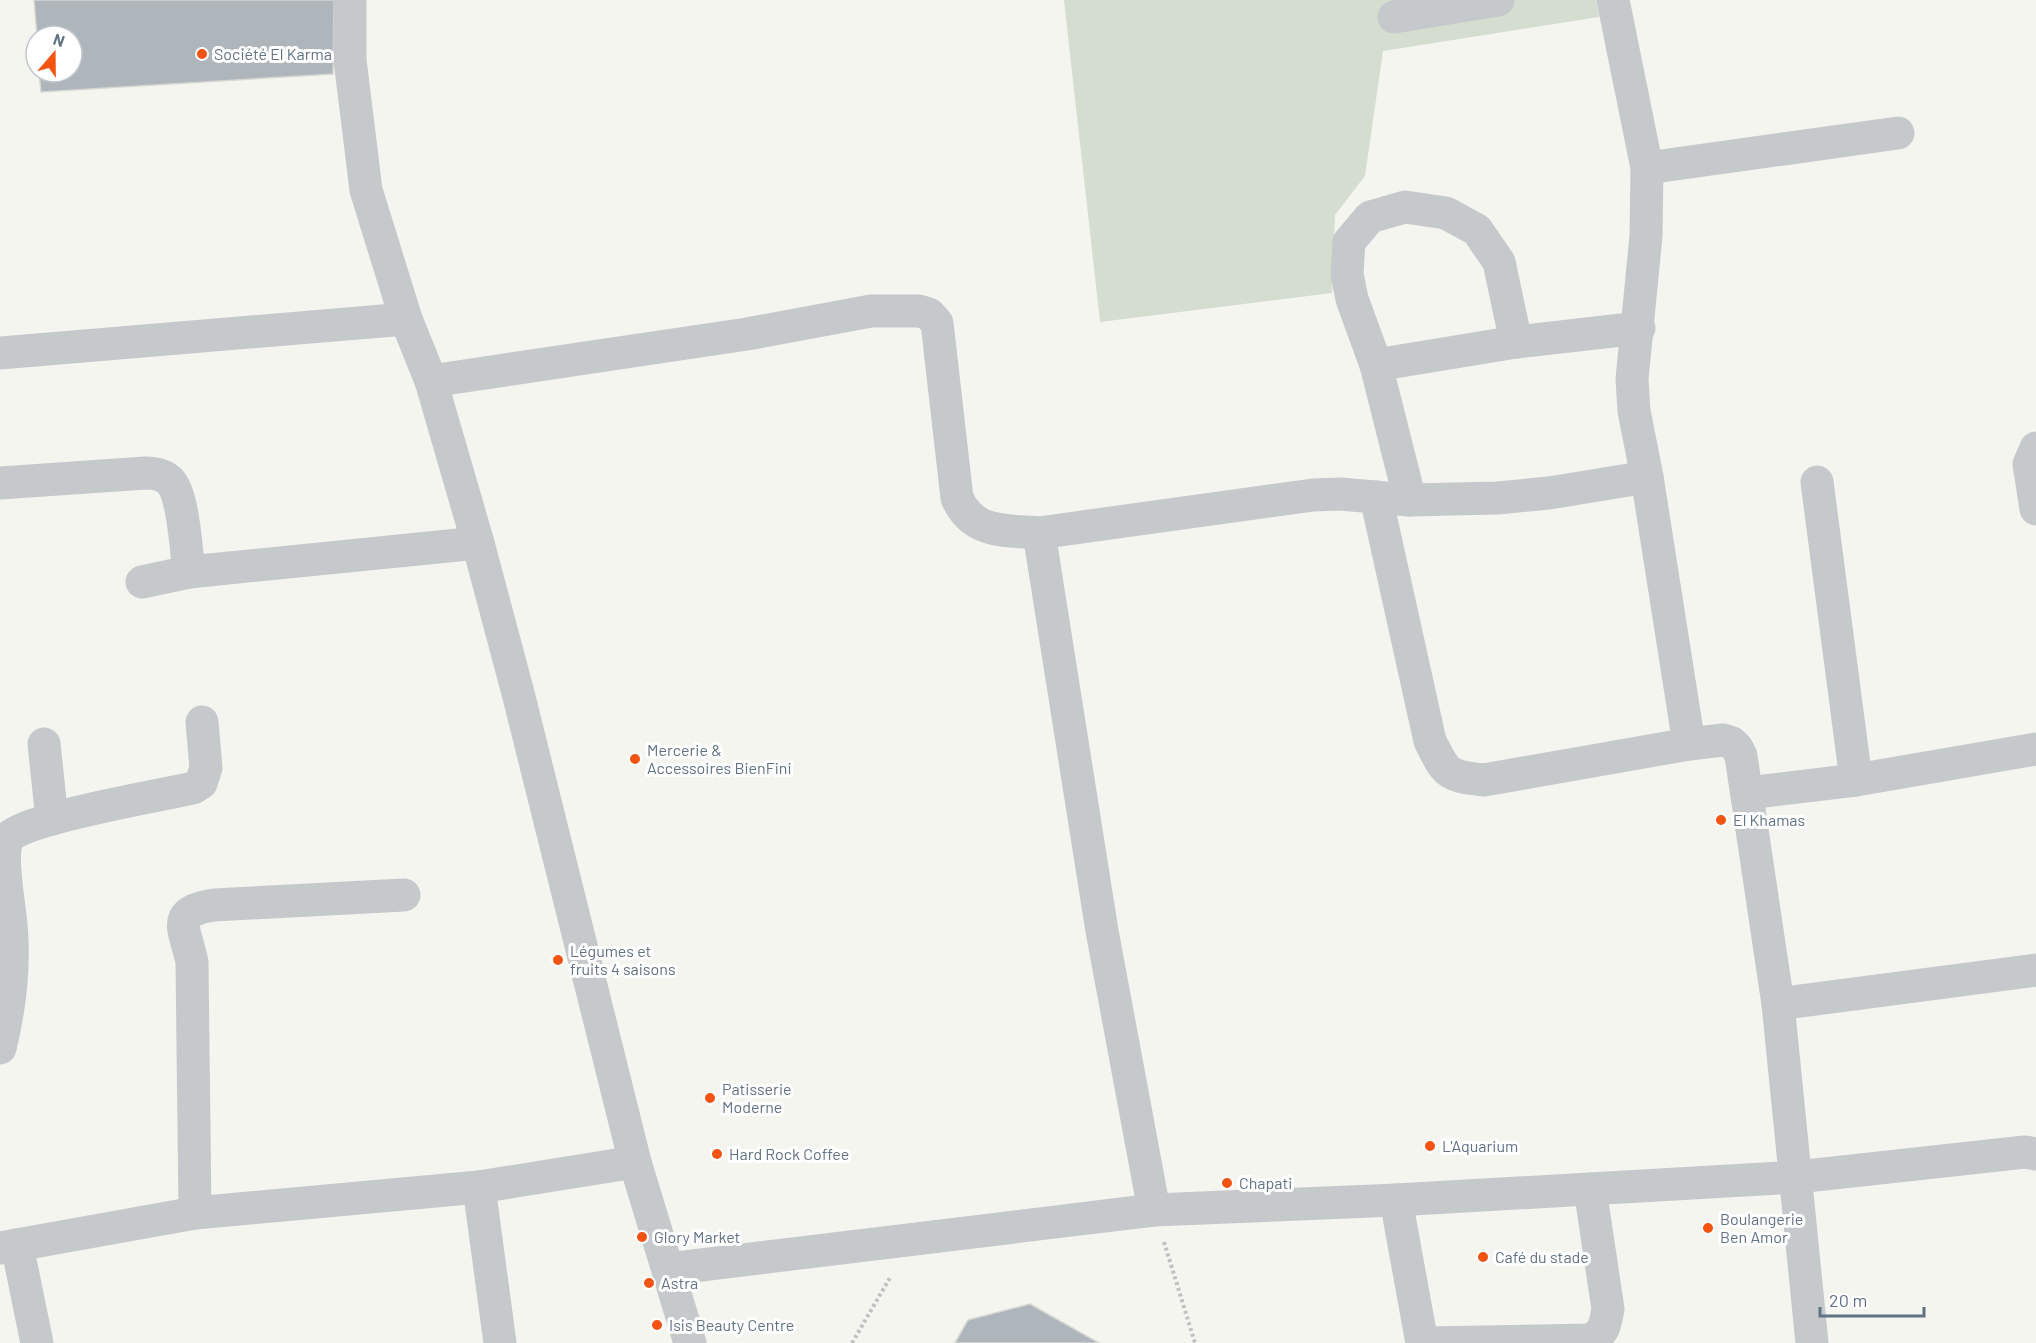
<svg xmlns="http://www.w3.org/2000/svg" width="2036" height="1343" viewBox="0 0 2036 1343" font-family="Barlow,sans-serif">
  <rect width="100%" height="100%" fill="#f5f5f0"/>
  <polygon fill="#d5ddd1" points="1064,0 1596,0 1599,17 1383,51 1365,176 1335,215 1332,293 1100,322"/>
  <g fill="#aeb5bb" stroke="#d6d6d3" stroke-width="1.5">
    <polygon points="34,0 334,0 333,74 41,92 39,72 72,72 72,36 37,36"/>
    <polygon points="1030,1304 1099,1343 955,1343 968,1320"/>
  </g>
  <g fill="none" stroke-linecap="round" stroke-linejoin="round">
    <g stroke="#bfc0c2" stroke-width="4" stroke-dasharray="3 3" stroke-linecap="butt">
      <polyline points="1164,1242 1195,1343"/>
      <polyline points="852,1343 891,1276"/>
    </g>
    <g stroke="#c6c9cc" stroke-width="33">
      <polyline points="350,0 350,60 366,190 406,319 431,381 478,543 518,693 635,1162 690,1343"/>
      <polyline points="1613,0 1647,168 1646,236 1632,379 1634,411 1647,477 1689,744"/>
      <polyline points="1394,17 1498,0"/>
      <polyline points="1647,168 1898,133"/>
      <polyline points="1639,328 1516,342 1376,365 1410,500 1498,498 1549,493 1647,477"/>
      <polyline points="0,353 406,319"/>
      <polyline points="1376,365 1352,299 1347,274 1349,242 1370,217 1405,207 1446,213 1477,230 1499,262 1516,342"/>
      <path d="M431,381L747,334L871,311H919L929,314L937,323L957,498C973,534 1004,530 1039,533L1313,495L1340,494L1410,500"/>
      <polyline points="2036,448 2029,464 2036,509"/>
      <polyline points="1817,482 1856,780"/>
      <path d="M0,483L145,473C154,473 163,474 170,481C184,496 186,551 189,572"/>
      <path d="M1376,497L1430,741C1446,773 1446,776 1484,780L1689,744L1723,740L1732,743L1737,748L1741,756L1778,1004L1812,1343"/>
      <polyline points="1039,533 1102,931 1154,1210"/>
      <polyline points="142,582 189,572 478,543"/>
      <polyline points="44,744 52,819"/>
      <polyline points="1748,793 1856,780 2036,749"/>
      <polyline points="1778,1004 2036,970"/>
      <path d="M0,1048C11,1003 16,954 9,908C7,890 0,851 9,837C30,817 158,796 193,788L201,783L206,768L202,722"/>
      <polyline points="479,1187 500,1343"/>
      <polyline points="1396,1200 1422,1343"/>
      <path d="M195,1213L192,962C185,928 169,912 214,905L404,895"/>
      <polyline points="17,1245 37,1343"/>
      <polyline points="0,1248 195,1213 479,1187 635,1162"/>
      <polyline points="668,1269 1154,1210 1396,1200 1797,1177 2025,1152 2036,1154"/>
      <path d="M1425,1343L1590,1340C1605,1332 1605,1325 1608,1309L1590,1189"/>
    </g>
  </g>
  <g fill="#f45311" stroke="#fff" stroke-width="2">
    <circle cx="202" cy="54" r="6"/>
    <circle cx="635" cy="759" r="6"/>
    <circle cx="1721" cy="820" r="6"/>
    <circle cx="558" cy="960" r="6"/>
    <circle cx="710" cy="1098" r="6"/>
    <circle cx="1430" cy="1146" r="6"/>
    <circle cx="717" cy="1154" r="6"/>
    <circle cx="1227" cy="1183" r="6"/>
    <circle cx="1708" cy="1228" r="6"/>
    <circle cx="642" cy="1237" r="6"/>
    <circle cx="1483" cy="1257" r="6"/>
    <circle cx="649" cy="1283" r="6"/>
    <circle cx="657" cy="1325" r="6"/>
  </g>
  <g text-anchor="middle" stroke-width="6" stroke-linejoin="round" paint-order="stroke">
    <g font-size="16" fill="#617284" stroke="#fff" text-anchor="start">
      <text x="214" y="60">Société El Karma</text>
      <text x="647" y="756">Mercerie &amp;<tspan x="647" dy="18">Accessoires BienFini</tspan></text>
      <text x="1733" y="826">El Khamas</text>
      <text x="570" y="957">Légumes et<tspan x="570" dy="18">fruits 4 saisons</tspan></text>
      <text x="722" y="1095">Patisserie<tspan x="722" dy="18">Moderne</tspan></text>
      <text x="1442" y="1152">L'Aquarium</text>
      <text x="729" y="1160">Hard Rock Coffee</text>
      <text x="1239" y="1189">Chapati</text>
      <text x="1720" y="1225">Boulangerie<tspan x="1720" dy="18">Ben Amor</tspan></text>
      <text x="654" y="1243">Glory Market</text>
      <text x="1495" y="1263">Café du stade</text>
      <text x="661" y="1289">Astra</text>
      <text x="669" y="1331">Isis Beauty Centre</text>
    </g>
  </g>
  <g transform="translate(54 54) rotate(20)"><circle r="28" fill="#ffffff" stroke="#c0c7ce" stroke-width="1.5"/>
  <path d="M0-4.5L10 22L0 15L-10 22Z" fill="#f45311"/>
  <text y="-9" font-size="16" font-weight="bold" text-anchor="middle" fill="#617284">N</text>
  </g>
  <path d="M1820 1307v9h104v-9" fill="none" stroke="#617284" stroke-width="3"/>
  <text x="1829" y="1307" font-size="18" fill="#617284" stroke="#ffffff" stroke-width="4.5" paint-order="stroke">20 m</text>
</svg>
